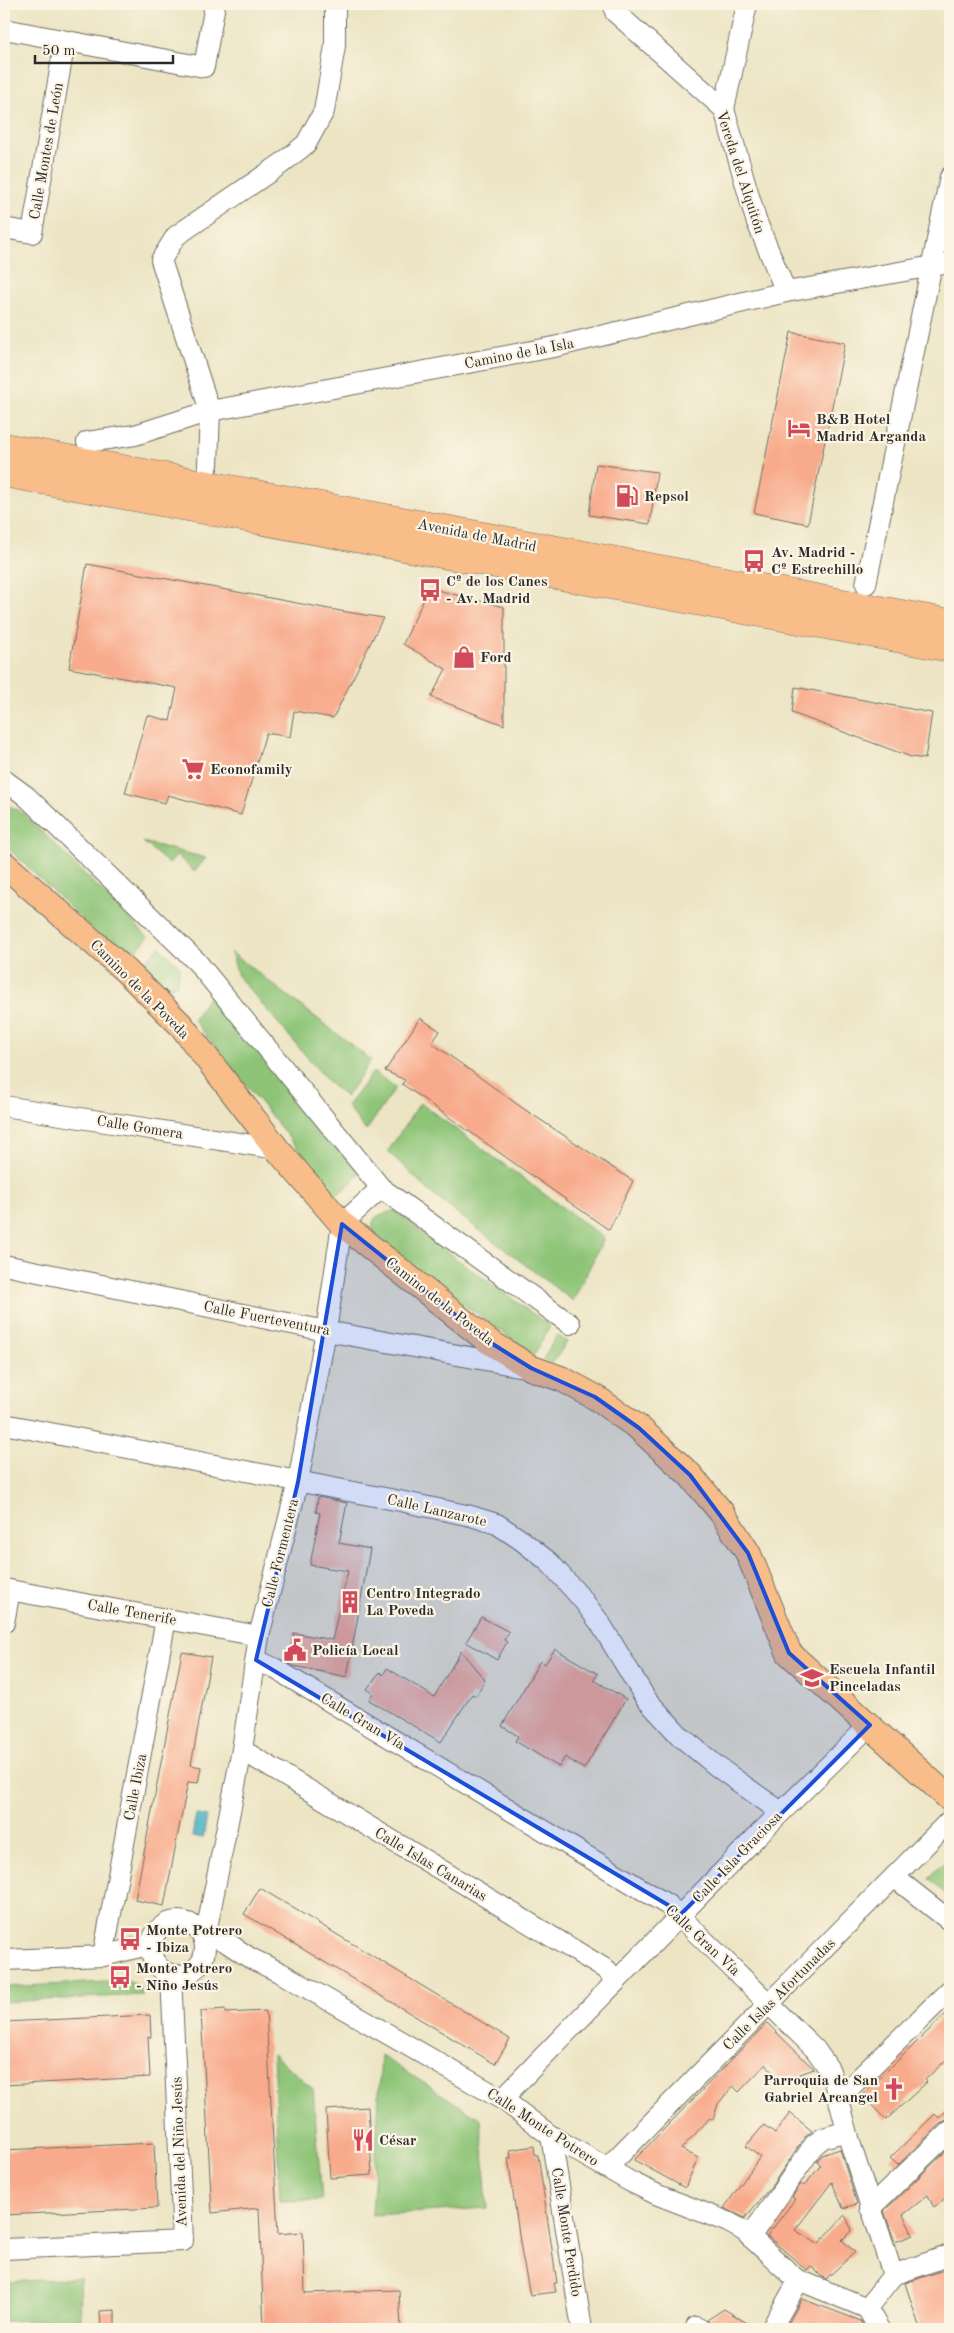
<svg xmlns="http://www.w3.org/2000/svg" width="954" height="2333" viewBox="0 0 954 2333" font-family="'Old Standard TT',serif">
  <rect width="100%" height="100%" fill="#fcf5e5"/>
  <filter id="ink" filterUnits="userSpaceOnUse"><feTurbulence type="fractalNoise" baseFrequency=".02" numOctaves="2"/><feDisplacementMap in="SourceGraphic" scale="10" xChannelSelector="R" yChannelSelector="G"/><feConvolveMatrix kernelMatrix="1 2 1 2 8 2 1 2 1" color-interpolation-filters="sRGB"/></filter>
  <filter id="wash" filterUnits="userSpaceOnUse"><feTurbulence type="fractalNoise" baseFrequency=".0096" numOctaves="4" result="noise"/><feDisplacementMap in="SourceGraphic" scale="20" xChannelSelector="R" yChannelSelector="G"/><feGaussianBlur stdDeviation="1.12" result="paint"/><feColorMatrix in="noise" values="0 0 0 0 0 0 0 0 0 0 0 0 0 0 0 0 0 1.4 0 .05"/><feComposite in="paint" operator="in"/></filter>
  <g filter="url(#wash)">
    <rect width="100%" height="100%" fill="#ece4c3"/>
    <g fill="#8dc477" stroke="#5c7851">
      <polygon points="4,803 24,814 148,937 126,962 4,844"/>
      <polygon points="143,842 206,858 194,872 177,855 169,864"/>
      <path d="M159,947L180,966L177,984C158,996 151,983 136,971Z"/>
      <polygon points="231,952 371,1060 346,1097 331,1085 238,976"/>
      <polygon points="210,995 360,1174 336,1196 193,1019"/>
      <polygon points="373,1072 396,1087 366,1131 347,1106"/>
      <polygon points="420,1103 604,1238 573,1301 433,1195 388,1151"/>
      <polygon points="395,1210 440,1247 550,1326 534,1355 413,1268 373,1233 373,1222 376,1217"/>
      <polygon points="557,1335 567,1342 552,1364 543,1359"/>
      <polygon points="950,1856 950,1899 929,1878"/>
      <polygon points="127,1981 137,1985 143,1995 4,2002 4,1987"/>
      <polygon points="273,2054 313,2089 322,2200 280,2201"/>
      <polygon points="381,2056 481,2119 487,2208 372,2215"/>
      <polygon points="80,2278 81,2319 4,2321 4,2282"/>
    </g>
    <polygon fill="#47b2c5" stroke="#396e78" points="196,1814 207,1817 203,1838 192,1836"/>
    <g id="blocks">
      <g fill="#f8ab8c">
        <polygon points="791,332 845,343 808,524 754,513"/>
        <polygon points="596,464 657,472 650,524 589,515"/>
        <polygon points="87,564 329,609 383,618 333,718 294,711 290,737 266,733 241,815 168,795 165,803 125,793 147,715 170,721 177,688 69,668"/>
        <polygon points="429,588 504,607 504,725 431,697 446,669 403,644"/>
        <polygon points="795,687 932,713 925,759 911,757 792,713"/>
        <polygon points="420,1018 440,1031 432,1043 521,1107 633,1181 609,1230 402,1084 405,1080 385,1071"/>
        <polygon points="318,1497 347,1503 339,1543 370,1549 347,1677 294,1666 288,1663 294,1633 332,1640 348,1571 310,1565 320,1513 316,1512"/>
        <polygon points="481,1617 509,1632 504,1640 507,1642 497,1660 466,1642"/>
        <polygon points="555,1649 598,1674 594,1680 626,1699 584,1769 565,1757 559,1767 515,1741 518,1736 502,1726 540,1661 545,1664"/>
        <polygon points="461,1651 485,1680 476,1696 472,1694 441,1742 369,1700 373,1693 367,1689 380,1672 383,1675 387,1668 434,1697"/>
        <polygon points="182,1652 211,1657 191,1765 201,1767 198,1783 188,1782 164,1906 135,1900"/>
        <polygon points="260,1888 510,2039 495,2064 244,1914"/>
        <polygon points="225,2009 225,2013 266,2011 278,2234 303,2232 305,2293 399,2290 401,2329 264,2329 259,2208 212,2213 201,2011"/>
        <polygon points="950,2010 950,2056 925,2080 927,2082 886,2120 862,2095"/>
        <polygon points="150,2015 151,2037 148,2037 150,2077 4,2085 4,2022"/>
        <polygon points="767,2023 814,2069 781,2081 766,2064 739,2092 733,2086 718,2104 713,2120 710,2118 681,2149 698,2158 685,2188 634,2160"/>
        <polygon points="368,2107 372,2175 330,2178 326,2110"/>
        <polygon points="950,2107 950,2119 942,2122 898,2165 890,2158 935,2114 939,2118"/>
        <polygon points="790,2113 812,2131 804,2138 773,2184 745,2218 724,2208 760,2157 746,2146 764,2125 775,2133"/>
        <polygon points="154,2143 157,2208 4,2215 4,2150"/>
        <polygon points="534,2146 535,2155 538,2155 557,2283 554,2283 556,2292 530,2295 522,2255 508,2158 511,2158 510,2150"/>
        <polygon points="950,2147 950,2194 934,2208 928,2195 903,2215 913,2235 895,2242 884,2211"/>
        <polygon points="840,2149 857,2204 843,2208 832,2182 795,2230 818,2244 845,2215 852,2230 842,2240 855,2252 826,2279 821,2276 811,2266 807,2270 767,2236 795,2199 792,2197 801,2184 804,2186 821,2165 817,2161 822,2155"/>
        <polygon points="950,2268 950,2329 920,2329 905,2283"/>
        <polygon points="802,2299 861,2321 865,2329 785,2329"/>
        <polygon points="724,2309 757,2329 718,2329 711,2325 707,2320"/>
        <polygon points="115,2310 115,2329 101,2329 100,2311"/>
      </g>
    </g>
  </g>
  <g filter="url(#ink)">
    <use href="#blocks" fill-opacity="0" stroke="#6f6c60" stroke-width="1"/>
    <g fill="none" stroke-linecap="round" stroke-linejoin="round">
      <defs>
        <g id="minor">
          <polyline points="614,4 615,12 724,109 756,220 786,292"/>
          <polyline points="4,29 204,67 215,4"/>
          <polyline points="724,109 747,4"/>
          <polyline points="4,228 32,233 65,41"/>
          <polyline points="87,442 135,435 210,411 554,347 786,292 950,263"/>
          <polyline points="208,465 210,411 161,260 176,236 281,164 306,144 324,111 335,46 335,4"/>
          <polyline points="866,584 950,177"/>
          <polyline points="4,780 26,796 197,962 381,1188 570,1324"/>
          <polyline points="4,1106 277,1149"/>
          <polyline points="4,1265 326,1331 524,1367"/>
          <polyline points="4,1424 400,1501 471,1516 497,1524 521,1540 549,1562 582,1599 600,1623 646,1699 680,1736 719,1768 781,1812"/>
          <polyline points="4,1589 259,1636"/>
          <polyline points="4,1623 10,1590"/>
          <polyline points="256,1660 274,1668 668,1905 815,2049 829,2069 834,2082 852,2149 893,2275 867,2308"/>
          <polyline points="242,1750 607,1970 616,1982"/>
          <polyline points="894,1877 950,1921"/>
          <circle cx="178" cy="1948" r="27"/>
          <polyline points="197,1929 226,1942 250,1958 281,1973 505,2101 551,2136 631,2182 658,2195 728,2222 744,2231 796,2279 867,2308 879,2329"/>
          <polyline points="206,1933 242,1750 259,1636 298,1482 326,1331 342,1224 381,1188"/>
          <polyline points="103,1956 166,1619"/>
          <polyline points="4,1960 103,1956 152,1944"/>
          <polyline points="502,2099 760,1833 870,1725"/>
          <polyline points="838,2099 950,1990"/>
          <polyline points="551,2136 582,2329"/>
          <polyline points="607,2168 950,1820"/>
          <polyline points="870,2208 950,2131"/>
          <polyline points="750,2237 814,2145 823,2138 847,2131"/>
          <polyline points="4,2249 183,2241 171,1974"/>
          <polyline points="893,2275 950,2255"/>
          <polyline points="696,2327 700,2329"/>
          <polyline points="771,2329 799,2280"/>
        </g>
        <polyline id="major" points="4,864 126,971 181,1025 277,1149 342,1224 488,1341 531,1368 562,1379 595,1397 639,1428 690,1475 722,1513 748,1553 789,1653 950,1799"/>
        <g id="highway">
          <polyline points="4,447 950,623"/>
          <polyline points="4,473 950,648"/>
        </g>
      </defs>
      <use href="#minor" stroke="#6f6c60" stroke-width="22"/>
      <use href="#major" stroke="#6f6c60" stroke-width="27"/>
      <use href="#highway" stroke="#6f6c60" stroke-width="29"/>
      <use href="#minor" stroke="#fff" stroke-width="20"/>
      <use href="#major" stroke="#f8bd89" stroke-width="25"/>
      <use href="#highway" stroke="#f8bd89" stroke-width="28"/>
    </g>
  </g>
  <path fill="#1d4ed8" fill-opacity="0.2" stroke="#1d4ed8" stroke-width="4" stroke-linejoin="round" d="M342,1224L488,1341L531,1368L595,1397L639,1428L690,1475L748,1553L789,1653L870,1725L679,1916L668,1905L256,1660L298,1482Z"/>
  <defs>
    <symbol id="hotel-bare" viewBox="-9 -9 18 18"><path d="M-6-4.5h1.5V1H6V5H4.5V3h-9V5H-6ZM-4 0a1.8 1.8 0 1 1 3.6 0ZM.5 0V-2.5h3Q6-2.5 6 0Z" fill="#d1495b" stroke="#fcf5e5" stroke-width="2.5" paint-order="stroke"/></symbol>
    <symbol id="fuel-bare" viewBox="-9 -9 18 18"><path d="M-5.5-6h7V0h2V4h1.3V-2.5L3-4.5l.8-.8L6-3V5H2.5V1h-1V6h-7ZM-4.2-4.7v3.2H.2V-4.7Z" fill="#d1495b" stroke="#fcf5e5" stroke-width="2.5" paint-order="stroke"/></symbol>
    <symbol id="bus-bare" viewBox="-9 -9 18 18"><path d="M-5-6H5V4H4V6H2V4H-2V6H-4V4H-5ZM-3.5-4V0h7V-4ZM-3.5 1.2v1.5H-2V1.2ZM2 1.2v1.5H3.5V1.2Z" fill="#d1495b" stroke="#fcf5e5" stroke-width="2.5" paint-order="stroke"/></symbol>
    <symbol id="shop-bare" viewBox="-9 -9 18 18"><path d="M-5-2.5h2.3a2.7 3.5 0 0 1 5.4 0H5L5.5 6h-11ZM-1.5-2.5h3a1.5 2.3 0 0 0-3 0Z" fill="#d1495b" stroke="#fcf5e5" stroke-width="2.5" paint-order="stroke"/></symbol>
    <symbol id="supermarket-bare" viewBox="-9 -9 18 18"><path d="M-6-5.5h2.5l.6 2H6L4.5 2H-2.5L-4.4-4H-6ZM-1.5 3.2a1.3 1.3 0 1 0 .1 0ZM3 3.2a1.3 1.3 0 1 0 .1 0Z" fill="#d1495b" stroke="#fcf5e5" stroke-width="2.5" paint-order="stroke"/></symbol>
    <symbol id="building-bare" viewBox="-9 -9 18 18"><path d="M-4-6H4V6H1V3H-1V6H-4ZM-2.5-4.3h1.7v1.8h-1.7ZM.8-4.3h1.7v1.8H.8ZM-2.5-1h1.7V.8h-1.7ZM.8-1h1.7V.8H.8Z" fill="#d1495b" stroke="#fcf5e5" stroke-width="2.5" paint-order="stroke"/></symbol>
    <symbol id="civic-bare" viewBox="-9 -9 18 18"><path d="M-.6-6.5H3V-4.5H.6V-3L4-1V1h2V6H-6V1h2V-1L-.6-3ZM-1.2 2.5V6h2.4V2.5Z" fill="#d1495b" stroke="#fcf5e5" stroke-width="2.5" paint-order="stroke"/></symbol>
    <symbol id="school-bare" viewBox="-9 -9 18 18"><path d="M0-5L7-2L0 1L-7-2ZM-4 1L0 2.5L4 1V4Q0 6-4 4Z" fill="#d1495b" stroke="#fcf5e5" stroke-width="2.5" paint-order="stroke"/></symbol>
    <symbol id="church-bare" viewBox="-9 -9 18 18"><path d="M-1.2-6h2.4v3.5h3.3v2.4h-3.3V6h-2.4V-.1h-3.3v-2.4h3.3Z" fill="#d1495b" stroke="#fcf5e5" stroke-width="2.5" paint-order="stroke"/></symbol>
    <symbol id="restaurant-bare" viewBox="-9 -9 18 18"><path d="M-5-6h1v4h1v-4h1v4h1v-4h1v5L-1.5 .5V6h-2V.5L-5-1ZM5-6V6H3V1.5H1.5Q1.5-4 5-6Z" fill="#d1495b" stroke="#fcf5e5" stroke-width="2.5" paint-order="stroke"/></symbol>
  </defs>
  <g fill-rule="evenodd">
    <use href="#hotel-bare" x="783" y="412" width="32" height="32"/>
    <use href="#fuel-bare" x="611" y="480" width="32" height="32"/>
    <use href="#bus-bare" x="738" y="545" width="32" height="32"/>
    <use href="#bus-bare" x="414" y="574" width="32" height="32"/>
    <use href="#shop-bare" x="448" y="641" width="32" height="32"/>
    <use href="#supermarket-bare" x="177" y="753" width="32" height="32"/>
    <use href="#building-bare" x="334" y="1586" width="32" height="32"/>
    <use href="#civic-bare" x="279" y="1634" width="32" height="32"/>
    <use href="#school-bare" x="796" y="1662" width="32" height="32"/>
    <use href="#bus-bare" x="114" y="1923" width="32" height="32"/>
    <use href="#bus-bare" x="104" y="1961" width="32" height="32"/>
    <use href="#church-bare" x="878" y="2073" width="32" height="32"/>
    <use href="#restaurant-bare" x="347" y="2124" width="32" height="32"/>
  </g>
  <g text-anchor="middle" stroke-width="4.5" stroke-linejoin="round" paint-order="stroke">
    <g font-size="15" fill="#2b2b2b" stroke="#fcf5e5">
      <text transform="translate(46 151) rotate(-80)" y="5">Calle Montes de León</text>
      <text transform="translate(741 172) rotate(72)" y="5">Vereda del Alquitón</text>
      <text transform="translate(519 353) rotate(-11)" y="5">Camino de la Isla</text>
      <text transform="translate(477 535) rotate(11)" y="5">Avenida de Madrid</text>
      <text transform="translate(140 989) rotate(45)" y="5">Camino de la Poveda</text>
      <text transform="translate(140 1127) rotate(9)" y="5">Calle Gomera</text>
      <text transform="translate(440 1301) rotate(38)" y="5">Camino de la Poveda</text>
      <text transform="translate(267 1318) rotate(11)" y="5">Calle Fuerteventura</text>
      <text transform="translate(437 1510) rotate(13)" y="5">Calle Lanzarote</text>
      <text transform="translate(280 1553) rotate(-76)" y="5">Calle Formentera</text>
      <text transform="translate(132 1612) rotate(10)" y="5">Calle Tenerife</text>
      <text transform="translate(363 1721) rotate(31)" y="5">Calle Gran Vía</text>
      <text transform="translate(135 1787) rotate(-79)" y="5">Calle Ibiza</text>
      <text transform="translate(737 1857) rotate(-46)" y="5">Calle Isla Graciosa</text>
      <text transform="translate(431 1864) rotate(31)" y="5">Calle Islas Canarias</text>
      <text transform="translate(703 1940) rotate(43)" y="5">Calle Gran Vía</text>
      <text transform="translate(779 1994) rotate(-45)" y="5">Calle Islas Afortunadas</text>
      <text transform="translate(543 2127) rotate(33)" y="5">Calle Monte Potrero</text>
      <text transform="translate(179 2152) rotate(-92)" y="5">Avenida del Niño Jesús</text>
      <text transform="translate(567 2232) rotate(81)" y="5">Calle Monte Perdido</text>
    </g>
    <g font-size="15" font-weight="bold" fill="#2b2b2b" stroke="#fcf5e5" text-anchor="start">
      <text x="816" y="424">B&amp;B Hotel<tspan x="816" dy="17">Madrid Arganda</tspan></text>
      <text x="644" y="501">Repsol</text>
      <text x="771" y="557">Av. Madrid -<tspan x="771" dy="17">Cº Estrechillo</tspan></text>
      <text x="446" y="586">Cº de los Canes<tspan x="446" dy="17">- Av. Madrid</tspan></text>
      <text x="480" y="662">Ford</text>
      <text x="210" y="774">Econofamily</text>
      <text x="366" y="1598">Centro Integrado<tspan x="366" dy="17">La Poveda</tspan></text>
      <text x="312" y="1655">Policía Local</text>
      <text x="829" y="1674">Escuela Infantil<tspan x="829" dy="17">Pinceladas</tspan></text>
      <text x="146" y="1935">Monte Potrero<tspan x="146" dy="17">- Ibiza</tspan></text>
      <text x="136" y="1973">Monte Potrero<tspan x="136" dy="17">- Niño Jesús</tspan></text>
      <text x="878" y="2085" text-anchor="end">Parroquia de San<tspan x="878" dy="17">Gabriel Arcangel</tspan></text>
      <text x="379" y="2145">César</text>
    </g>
  </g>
  <rect width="954" height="2333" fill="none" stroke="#fcf5e5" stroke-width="20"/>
  <path d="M35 55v8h138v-8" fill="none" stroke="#2b2b2b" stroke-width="2.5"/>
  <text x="42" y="55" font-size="15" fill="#2b2b2b" stroke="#fcf5e5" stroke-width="4" paint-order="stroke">50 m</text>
</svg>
